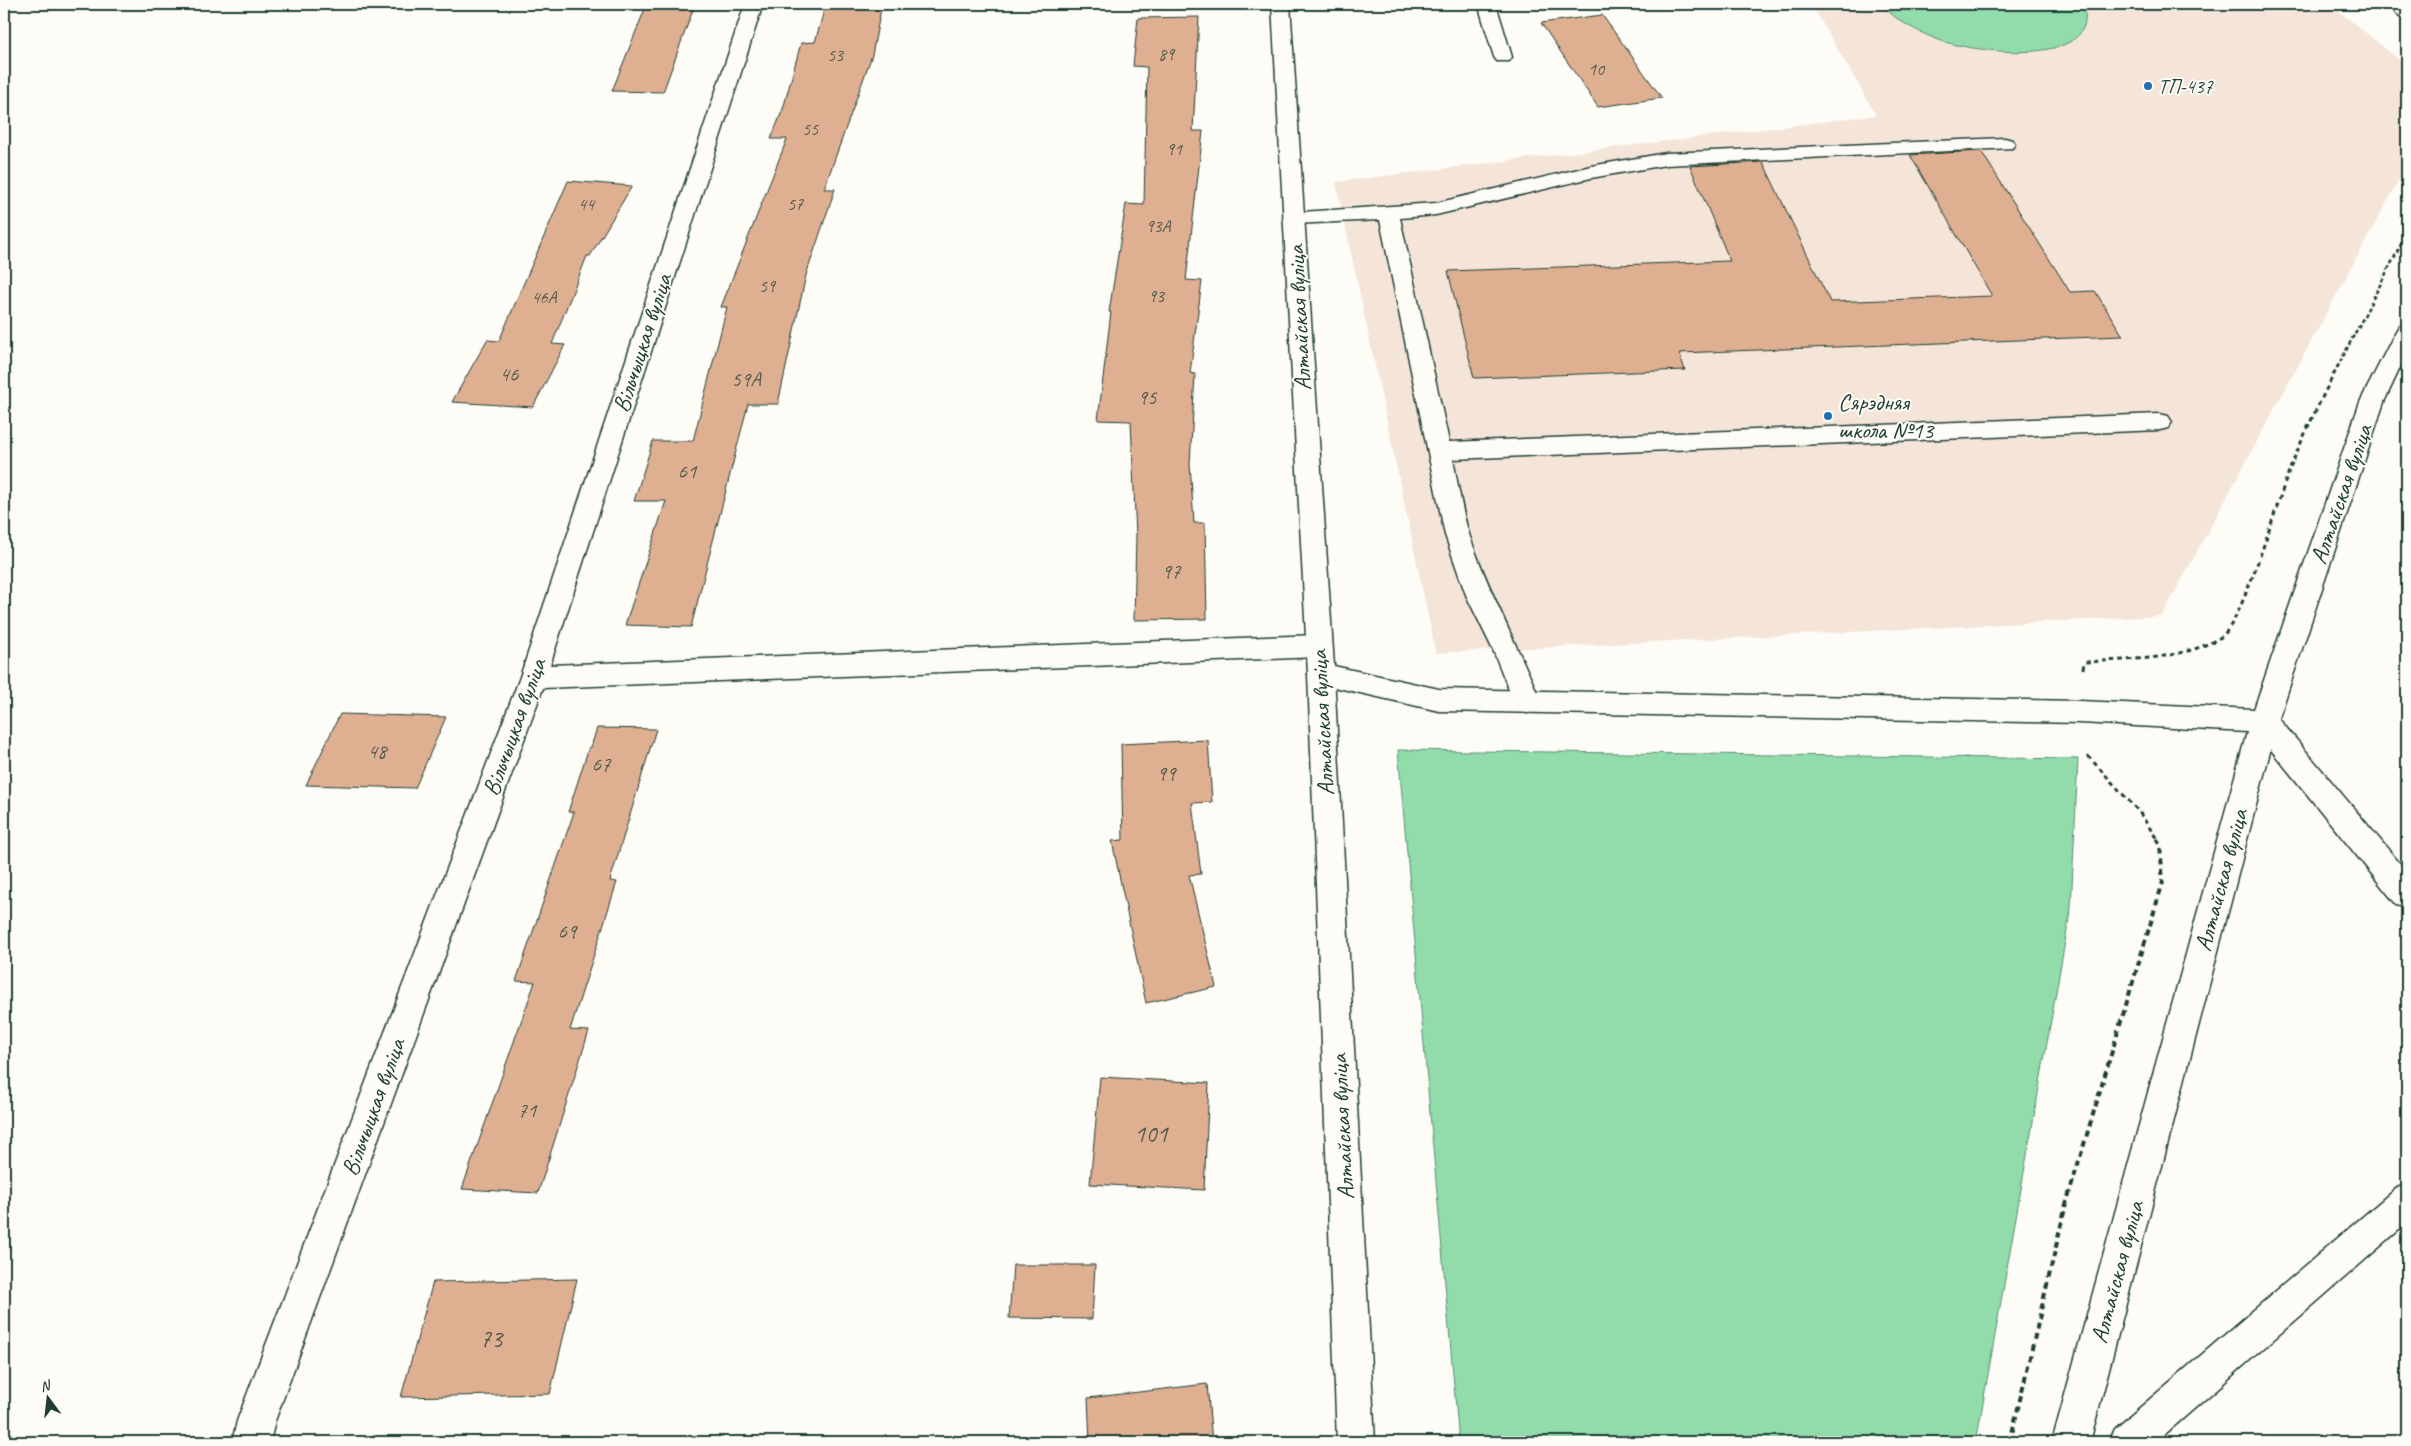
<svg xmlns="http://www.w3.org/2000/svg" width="2411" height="1446" viewBox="0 0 2411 1446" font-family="Caveat,sans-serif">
  <rect width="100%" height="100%" fill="#fdfcf7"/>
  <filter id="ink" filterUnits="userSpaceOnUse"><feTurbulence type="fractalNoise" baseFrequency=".02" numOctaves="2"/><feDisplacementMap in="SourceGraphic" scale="10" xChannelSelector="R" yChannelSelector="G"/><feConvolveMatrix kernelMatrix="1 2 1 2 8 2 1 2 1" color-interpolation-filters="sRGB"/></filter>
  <g filter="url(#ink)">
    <polygon fill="#f4e5d8" points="1811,4 2330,4 2407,66 2407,165 2162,616 1436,653 1336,182 1876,115"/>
    <g fill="#92dcac" stroke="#588c70">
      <path d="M1881,4H2083C2104,70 1971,52 1939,40C1918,32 1896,21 1881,4Z"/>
      <polygon points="1398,750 2078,759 2071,908 1976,1442 1459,1442"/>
    </g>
    <g fill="#dfaf91" stroke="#1f3d34">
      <polygon points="647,4 695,4 663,92 612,91"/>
      <polygon points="826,4 882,4 872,55 824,189 835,189 806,275 778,404 748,404 691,627 625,625 666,501 634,501 653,441 693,441 727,307 721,307 787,139 771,139 783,109 801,43 815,42"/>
      <polygon points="1602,15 1662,98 1598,107 1541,23"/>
      <polygon points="1199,17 1193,131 1203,131 1186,280 1202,281 1190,373 1195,374 1190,464 1194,523 1205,523 1207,619 1134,620 1136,536 1131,421 1098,420 1111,312 1109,312 1126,204 1144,205 1147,67 1133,66 1138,18"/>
      <polygon points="1981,151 2070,292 2095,291 2123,336 1679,353 1685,370 1474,378 1448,271 1730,261 1690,166 1763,162 1830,302 1992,296 1910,155"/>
      <polygon points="568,181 632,186 590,256 587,256 552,344 565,345 533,407 452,402 487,340 499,341"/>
      <polygon points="340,714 446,717 415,788 306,785"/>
      <polygon points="597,728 656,729 610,881 617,882 570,1030 589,1031 538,1193 462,1189 535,982 516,981 574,812 568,812 589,747 591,747"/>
      <polygon points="1208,740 1212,802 1192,803 1201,874 1189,875 1216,987 1146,1003 1112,841 1123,840 1121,744"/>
      <polygon points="1100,1077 1209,1083 1204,1190 1090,1184"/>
      <polygon points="1013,1265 1095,1265 1092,1319 1009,1318"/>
      <polygon points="577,1279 550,1394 401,1397 433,1282"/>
      <polygon points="1207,1384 1212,1442 1090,1442 1088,1398"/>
    </g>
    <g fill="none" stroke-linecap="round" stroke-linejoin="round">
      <defs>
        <g id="service">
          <polygon points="1478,4 1496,4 1512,57 1509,61 1497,61 1494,57"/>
          <path d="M2005,138L2012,140L2015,144L2012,148L1666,165L1591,178L1436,215L1400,218L1449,442L2160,414L2168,416L2172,422L2168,428L2160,430L1453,459C1458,485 1462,512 1470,537C1490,594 1518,647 1541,702L1537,710L1527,713L1517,710L1493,650L1466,595L1445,535L1380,220L1293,224L1286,223L1283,218L1286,213L1436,203L1591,166L1666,153Z"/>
          <polygon points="2264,709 2274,713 2407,872 2407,907 2396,904 2254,729 2250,721 2254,713"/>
          <polygon points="2407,1184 2407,1223 2156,1442 2109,1442 2115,1429 2395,1189"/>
        </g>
        <g id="minor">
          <polygon points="745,4 763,4 550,665 1318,635 1327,638 1331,646 1327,654 1318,657 543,688 275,1421 270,1442 232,1442 237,1421 520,677"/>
          <polygon points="2386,4 2406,4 2407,18 2401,17"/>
          <polygon points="1321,663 1330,666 1334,674 1375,1442 1337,1442 1308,674 1312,666"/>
        </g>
        <polygon id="secondary" points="1272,4 1290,4 1334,666 1439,689 2080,701 2254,709 2360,402 2396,331 2399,326 2407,324 2407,353 2384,402 2278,721 2090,1442 2052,1442 2247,732 2080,723 1439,711 1312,682 1308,674"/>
      </defs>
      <use href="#service" stroke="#1f3d34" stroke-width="3"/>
      <use href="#minor" stroke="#1f3d34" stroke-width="3"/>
      <use href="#secondary" stroke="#1f3d34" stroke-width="3"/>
      <polyline stroke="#1f3d34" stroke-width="2.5" stroke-dasharray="4 2.5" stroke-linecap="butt" points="2337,368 2407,233"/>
      <g stroke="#1f3d34" stroke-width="3" stroke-dasharray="4.5 4" stroke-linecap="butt">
        <path d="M2083,669L2084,662C2129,659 2181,661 2221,637C2242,624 2279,496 2291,466C2305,432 2321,399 2338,366"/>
        <polyline points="2088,756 2139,812 2157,839"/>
      </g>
      <polyline stroke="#1f3d34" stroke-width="4" stroke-dasharray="6 4.5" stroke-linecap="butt" points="2010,1442 2066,1204 2163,882 2160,844 2156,838"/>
      <use href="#service" fill="#fdfcf7" fill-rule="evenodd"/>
      <use href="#minor" fill="#fdfcf7" fill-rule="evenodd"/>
      <use href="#secondary" fill="#fdfcf7" fill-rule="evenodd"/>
    </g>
  </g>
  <g fill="#1f6fb2" stroke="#fdfcf7" stroke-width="2">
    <circle cx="2148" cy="86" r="5"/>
    <circle cx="1828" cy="416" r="5"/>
  </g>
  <g text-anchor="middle" stroke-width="4" stroke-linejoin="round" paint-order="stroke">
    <g font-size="18" fill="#4f5a4b">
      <text x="1166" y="60">89</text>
      <text x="835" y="61">53</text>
      <text x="1596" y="75">10</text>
      <text x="810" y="135">55</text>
      <text x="1174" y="155">91</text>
      <text x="586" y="210">44</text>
      <text x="795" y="210">57</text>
      <text x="1158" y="232">93А</text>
      <text x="767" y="292">59</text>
      <text x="1156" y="302">93</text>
      <text x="544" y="303">46А</text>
    </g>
    <g font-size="20" fill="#1f3d34" stroke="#fdfcf7" text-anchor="start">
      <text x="2158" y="93">ТП-437</text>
    </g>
    <g font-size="21" fill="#4f5a4b">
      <text x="509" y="381">46</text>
      <text x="746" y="386">59А</text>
      <text x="1147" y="404">95</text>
      <text x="687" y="478">61</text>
      <text x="1171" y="578">97</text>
      <text x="377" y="758">48</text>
      <text x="601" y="771">67</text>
      <text x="1166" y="780">99</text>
      <text x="567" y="938">69</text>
      <text x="527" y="1117">71</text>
    </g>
    <g font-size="24" fill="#1f3d34" stroke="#fdfcf7">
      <text transform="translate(1299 318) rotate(-93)" y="8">Алтайская вуліца</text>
      <text transform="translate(642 343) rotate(-72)" y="8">Вільчыцкая вуліца</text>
      <text transform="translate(2341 494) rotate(-71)" y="8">Алтайская вуліца</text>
      <text transform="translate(1322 723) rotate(-93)" y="8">Алтайская вуліца</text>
      <text transform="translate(514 727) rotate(-70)" y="8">Вільчыцкая вуліца</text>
      <text transform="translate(2221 880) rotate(-75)" y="8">Алтайская вуліца</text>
      <text transform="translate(373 1107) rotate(-70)" y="8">Вільчыцкая вуліца</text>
      <text transform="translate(1342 1127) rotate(-93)" y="8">Алтайская вуліца</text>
      <text transform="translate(2117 1272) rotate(-75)" y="8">Алтайская вуліца</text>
    </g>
    <g font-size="24" fill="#1f3d34" stroke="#fdfcf7" text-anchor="start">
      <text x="1838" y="410">Сярэдняя<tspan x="1838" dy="28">школа №13</tspan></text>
    </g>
    <g font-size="25" fill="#4f5a4b">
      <text x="1151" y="1142">101</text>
      <text x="491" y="1347">73</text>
    </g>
  </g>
  <rect width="2411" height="1446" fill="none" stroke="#fdfcf7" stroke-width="20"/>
  <rect x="10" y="10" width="2391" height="1426" fill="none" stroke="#1f3d34" stroke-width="2" filter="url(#ink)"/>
  <g transform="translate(48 1398) rotate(345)" stroke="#fdfcf7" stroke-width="4" paint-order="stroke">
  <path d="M0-4L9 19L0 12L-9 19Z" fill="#1f3d34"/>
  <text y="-8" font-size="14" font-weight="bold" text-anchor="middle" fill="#1f3d34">N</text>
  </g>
</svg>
